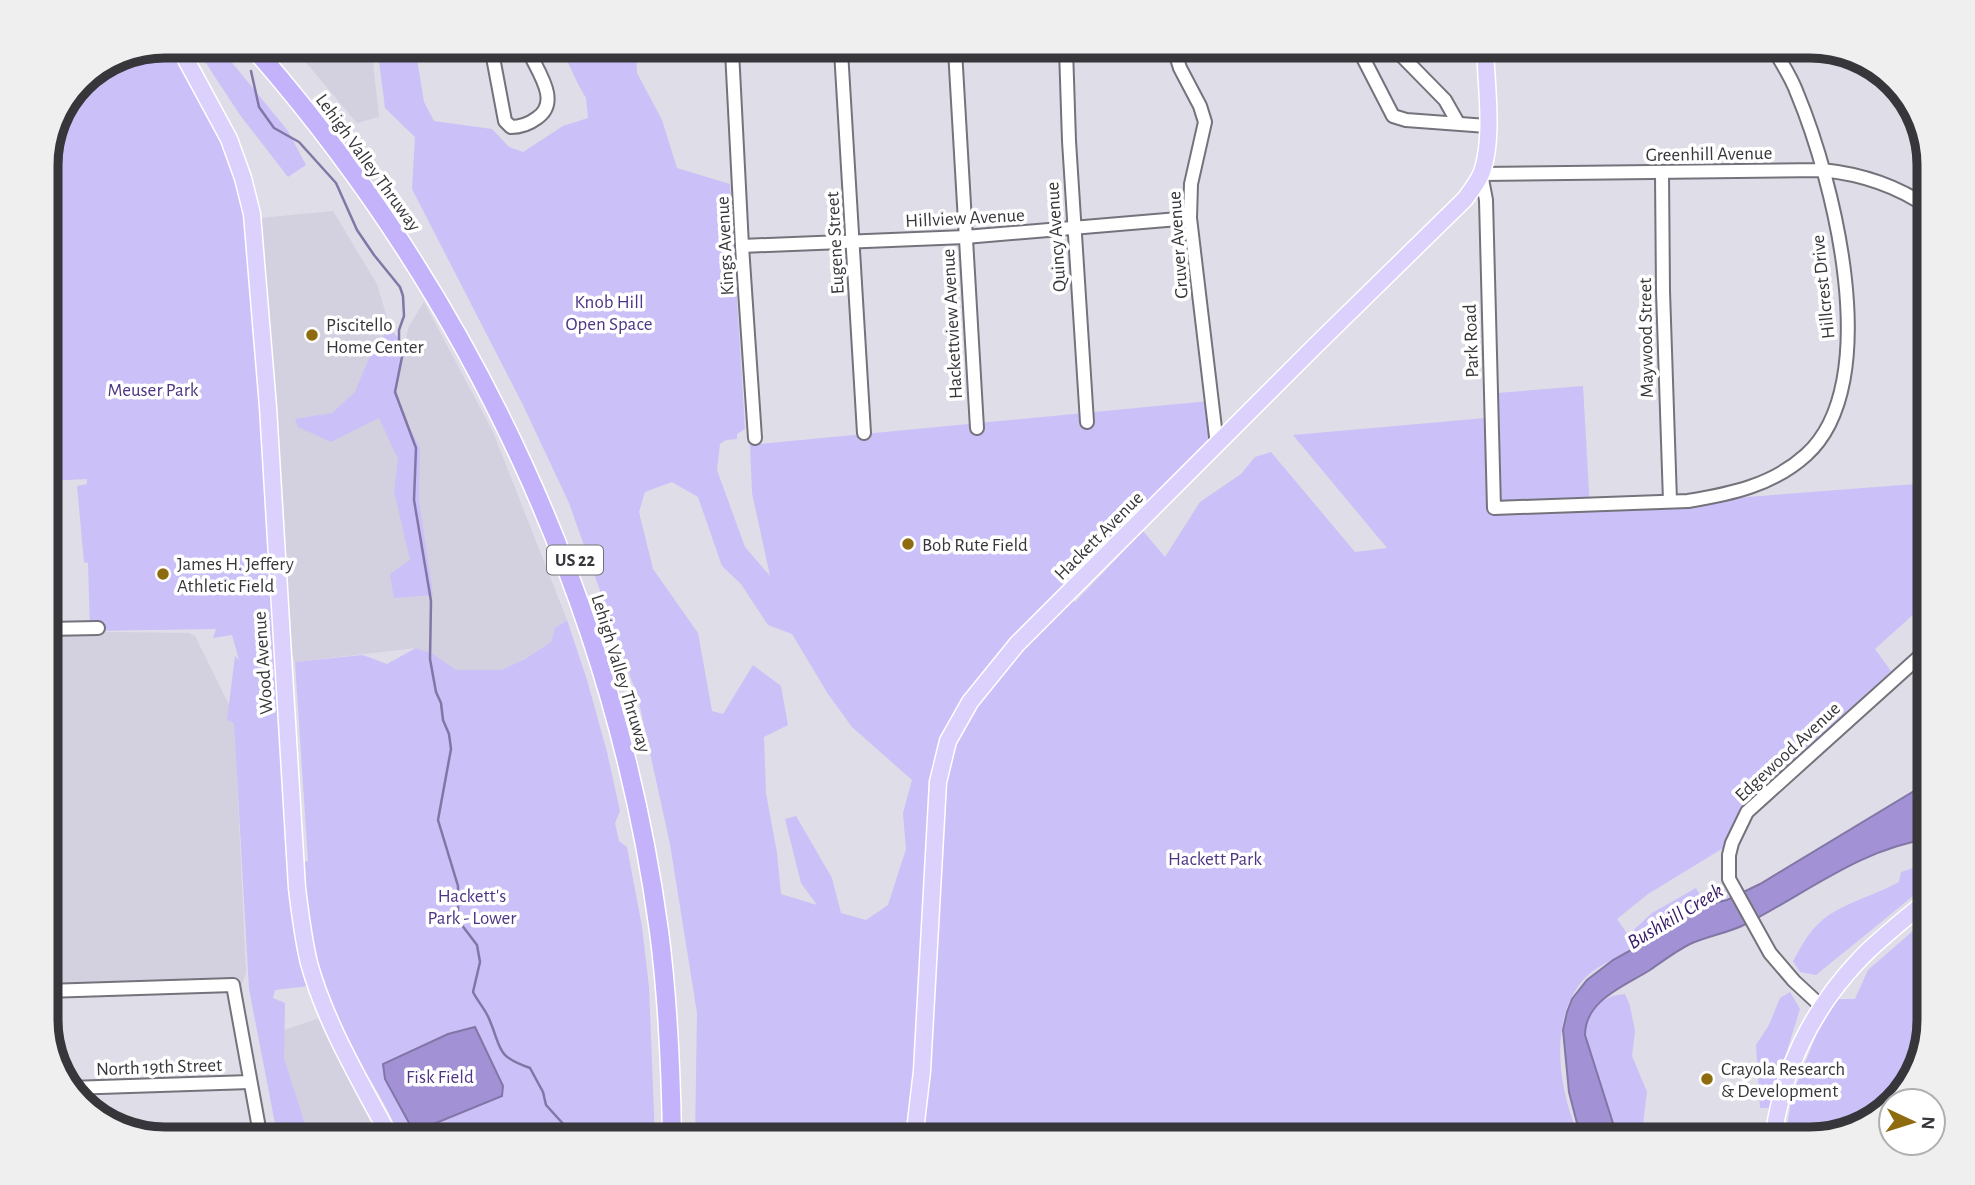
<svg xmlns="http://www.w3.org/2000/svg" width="1975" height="1185" viewBox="0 0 1975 1185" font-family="'Alegreya Sans',sans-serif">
  <rect width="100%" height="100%" fill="#dfdde7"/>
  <g fill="#d3d0e0">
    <polygon points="298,53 372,53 379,117 357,123"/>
    <polygon points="333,211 377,284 390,328 404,346 409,326 424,302 493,432 567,620 555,628 551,642 525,659 494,673 458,672 433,654 416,648 295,662 291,653 261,218"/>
    <polygon points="46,631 189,633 195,636 234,715 246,973 239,991 46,995"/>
    <polygon points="317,1019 323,1022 384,1139 310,1139 284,1058 284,1030"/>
  </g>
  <g fill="#ccc0f8" fill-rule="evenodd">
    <path d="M563,52H636L637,73L662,120L677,168L730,184L745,429L737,434V439L726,440L720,444L717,470L745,547L770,576L752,493L750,445L1209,401L1217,445L1067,595L1075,602L1143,531L1165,557L1200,502L1241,474L1255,457L1271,452L1355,552L1387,548L1293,435L1497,417V393L1583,386L1590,509L1929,483V609L1925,604L1875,649L1891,671L1745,806L1725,847L1648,894L1617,919L1628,935L1652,913L1696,888L1700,895L1720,884L1729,897C1709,905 1686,907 1668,919C1656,927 1647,939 1636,947C1619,958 1600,963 1586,977C1547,1016 1558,1094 1581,1139H921L931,785L912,1095L905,1139H695L697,1013L670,844L638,698L569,503L523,405L412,189L415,137L385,108L378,53H416L424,102L434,121L492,129L509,147L523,152L563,126L588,118L586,98L578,84ZM672,482L698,497L722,566L741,584L768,625L792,634L828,694L852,727L912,780L903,813L906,849L888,905L866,920L841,913L832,878L796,816L785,819L801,883L817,905L781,894L777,853L766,793L764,737L788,725L781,686L753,665L723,714L712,711L698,633L653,569L639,512L645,492Z"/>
    <polygon points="119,54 175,54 218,128 243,201 252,260 291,902 299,956 309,986 275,990 273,998 285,1003 284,1058 310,1139 278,1139 249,989 234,723 227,720 235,656 239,660 232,635 213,638 216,629 90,631 88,563 84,562 77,486 87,484 87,479 46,481 46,157 81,80"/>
    <polygon points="200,54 225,54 288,131 306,165 288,177 240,115"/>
    <polygon points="390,328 405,347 395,397 420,449 419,499 433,595 394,598 390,574 410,560 394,491 398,459 379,418 331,442 298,427 295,419 332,413 355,392 372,351"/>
    <path d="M567,620L587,680L607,752L620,811L615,823L619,841L627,847L642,927L649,987L655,1139H400C390,1107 360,1066 344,1034C315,980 307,922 302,862L308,861L295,662L363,655L387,664L416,648L433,654L456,670H501L525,659L551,642L555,628Z"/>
    <path d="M1929,863V883L1816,975L1800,972L1793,961C1800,949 1807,935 1817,925C1836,905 1874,896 1899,882L1901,872Z"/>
    <polygon points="1929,917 1929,1021 1913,1080 1870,1123 1811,1139 1785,1139 1792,1096 1817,1033 1837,999 1855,999 1868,970"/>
    <polygon points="1790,992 1800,1009 1769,1108 1760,1108 1756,1045 1769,1025 1780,998"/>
    <path d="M1625,994L1630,1006L1635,1031L1632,1056L1647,1092L1641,1139H1618L1585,1035C1585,1011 1602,995 1625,994Z"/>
  </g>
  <g fill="#a292d5" stroke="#8276a6" stroke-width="2">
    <path d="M1929,782V839C1862,848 1805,894 1746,924C1728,933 1708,936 1690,944C1676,951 1663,961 1650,970C1625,986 1585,1000 1585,1035L1618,1139H1584L1578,1127L1569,1092L1563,1030L1567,1012L1572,999L1587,980L1613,960L1642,944L1670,920L1701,906L1727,900L1760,884Z"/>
    <polygon points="475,1027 503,1086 502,1096 414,1132 385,1079 383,1064 448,1034"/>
  </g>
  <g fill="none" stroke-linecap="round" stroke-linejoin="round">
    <path stroke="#8276a6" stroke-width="2.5" d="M251,71L259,107L274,128L299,142L336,183L357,230L374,255L400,287L403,296L404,316L399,330V342L403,352L395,392L416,448L414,500L431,601L430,659L436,692L441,703L443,720L449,734L451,749L438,820L458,886V920L477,945L480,962L473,992C478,1002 486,1010 490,1021C502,1050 496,1056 530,1068L543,1092L546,1105L577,1139"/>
    <defs>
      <g id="minor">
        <path d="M1772,46C1780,61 1791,76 1797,93C1833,179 1886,383 1806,455C1773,485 1731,494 1688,501L1494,508L1486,200L1481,174L1822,170C1862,174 1896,185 1929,208"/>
        <polyline points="1358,48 1393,116 1406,120 1487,126"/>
        <polyline points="1394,48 1445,100 1458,123"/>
        <polyline points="1066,49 1069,141 1087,422"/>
        <polyline points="1174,49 1180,68 1200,106 1205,122 1191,184 1190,218 1217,445"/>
        <polyline points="955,50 977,428"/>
        <polyline points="732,51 742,246 755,438"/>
        <polyline points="841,51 864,433"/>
        <path d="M492,52L505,121L511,127C521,127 529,124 537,118C561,102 538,72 529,52"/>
        <polyline points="1662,174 1663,291 1670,501"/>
        <polyline points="742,246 965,237 1190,218"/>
        <polyline points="46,629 98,628"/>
        <polyline points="46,991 233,985 261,1139"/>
        <polyline points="1821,1006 1794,981 1770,953 1729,879 1729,855 1732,843 1747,812 1929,648"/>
        <polyline points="70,1088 250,1082"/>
      </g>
      <g id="major">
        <path d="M183,54L229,139L243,178L252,214L268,407L297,888C300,913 303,938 309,963C326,1025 361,1082 391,1139"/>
        <path d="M914,1139L922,1071L938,782L948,741L970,702L1017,644L1314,347L1465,199C1471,191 1478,182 1482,172C1494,137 1486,84 1485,47"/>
        <path d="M1773,1139C1782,1071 1812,1009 1860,959C1881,937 1906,918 1929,899"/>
      </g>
      <path id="highway" d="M259,54C473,301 615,607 659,931C668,1000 671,1070 672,1139"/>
    </defs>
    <use href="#minor" stroke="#74737b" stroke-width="16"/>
    <use href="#major" stroke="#fff" stroke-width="19"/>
    <use href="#highway" stroke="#fff" stroke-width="21"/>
    <use href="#minor" stroke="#fff" stroke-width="12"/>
    <use href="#major" stroke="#dcd1fd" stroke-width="16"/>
    <use href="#highway" stroke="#c4b3fb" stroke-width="18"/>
  </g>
  <g fill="#8e6b0e" stroke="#fff" stroke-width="2.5">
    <circle cx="312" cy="335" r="7"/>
    <circle cx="908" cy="544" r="7"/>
    <circle cx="163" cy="574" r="7"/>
    <circle cx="1707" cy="1079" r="7"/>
  </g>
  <g text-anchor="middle" stroke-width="7" stroke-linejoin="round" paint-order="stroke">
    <rect fill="#fff" stroke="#737275" stroke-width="2" x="547" y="545.5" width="56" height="29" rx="5"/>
    <g font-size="18" font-weight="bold" fill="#37363a">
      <text x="575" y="566">US 22</text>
    </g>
    <g font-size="19" fill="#37363a" stroke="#fff">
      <text transform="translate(1709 153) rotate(-1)" y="7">Greenhill Avenue</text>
      <text transform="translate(369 162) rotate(54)" y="7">Lehigh Valley Thruway</text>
      <text transform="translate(965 217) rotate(-3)" y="7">Hillview Avenue</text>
      <text transform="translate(1055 237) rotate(-94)" y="7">Quincy Avenue</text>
      <text transform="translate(834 243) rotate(-93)" y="7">Eugene Street</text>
      <text transform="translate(1177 245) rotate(-94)" y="7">Gruver Avenue</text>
      <text transform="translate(724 246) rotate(-93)" y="7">Kings Avenue</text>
      <text transform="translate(1822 287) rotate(-96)" y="7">Hillcrest Drive</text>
      <text transform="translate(951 324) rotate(-93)" y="7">Hackettview Avenue</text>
      <text transform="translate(1645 338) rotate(-91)" y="7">Maywood Street</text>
      <text transform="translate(1470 341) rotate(-92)" y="7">Park Road</text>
      <text transform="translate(1098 535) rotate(-45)" y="7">Hackett Avenue</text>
      <text transform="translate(262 663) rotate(-94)" y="7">Wood Avenue</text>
      <text transform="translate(622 673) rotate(73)" y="7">Lehigh Valley Thruway</text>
      <text transform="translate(1787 751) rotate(-43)" y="7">Edgewood Avenue</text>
      <text transform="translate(159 1066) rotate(-2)" y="7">North 19th Street</text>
    </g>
    <g font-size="19" fill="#4e3585" stroke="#fff">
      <text x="609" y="308">Knob Hill<tspan x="609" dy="22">Open Space</tspan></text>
      <text x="153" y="396">Meuser Park</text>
      <text x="1215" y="865">Hackett Park</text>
      <text x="472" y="902">Hackett's<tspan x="472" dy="22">Park - Lower</tspan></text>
      <text x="440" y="1083">Fisk Field</text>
    </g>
    <g font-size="19" fill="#37363a" stroke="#fff" text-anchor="start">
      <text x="326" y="331">Piscitello<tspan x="326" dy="22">Home Center</tspan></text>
      <text x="922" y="551">Bob Rute Field</text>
      <text x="177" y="570">James H. Jeffery<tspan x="177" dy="22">Athletic Field</tspan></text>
      <text x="1721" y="1075">Crayola Research<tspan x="1721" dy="22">&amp; Development</tspan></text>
    </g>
    <g font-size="21" font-style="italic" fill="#371a69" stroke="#fff">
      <text transform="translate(1675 916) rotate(-31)" y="7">Bushkill Creek</text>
    </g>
  </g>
  <path d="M0 0H1975V1185H0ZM165 58H1810A107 107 0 0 1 1917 165V1020A107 107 0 0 1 1810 1127H165A107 107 0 0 1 58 1020V165A107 107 0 0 1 165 58Z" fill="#efefef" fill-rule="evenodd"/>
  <path fill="none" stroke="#37363a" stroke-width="9" d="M165 58H1810A107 107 0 0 1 1917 165V1020A107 107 0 0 1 1810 1127H165A107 107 0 0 1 58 1020V165A107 107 0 0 1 165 58Z"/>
  <g transform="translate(1912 1122) rotate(94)"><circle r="33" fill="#ffffff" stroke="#afafb0" stroke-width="2"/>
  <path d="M0-5L12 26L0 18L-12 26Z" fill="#8e6b0e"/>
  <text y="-10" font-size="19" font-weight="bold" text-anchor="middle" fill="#37363a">N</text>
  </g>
</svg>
